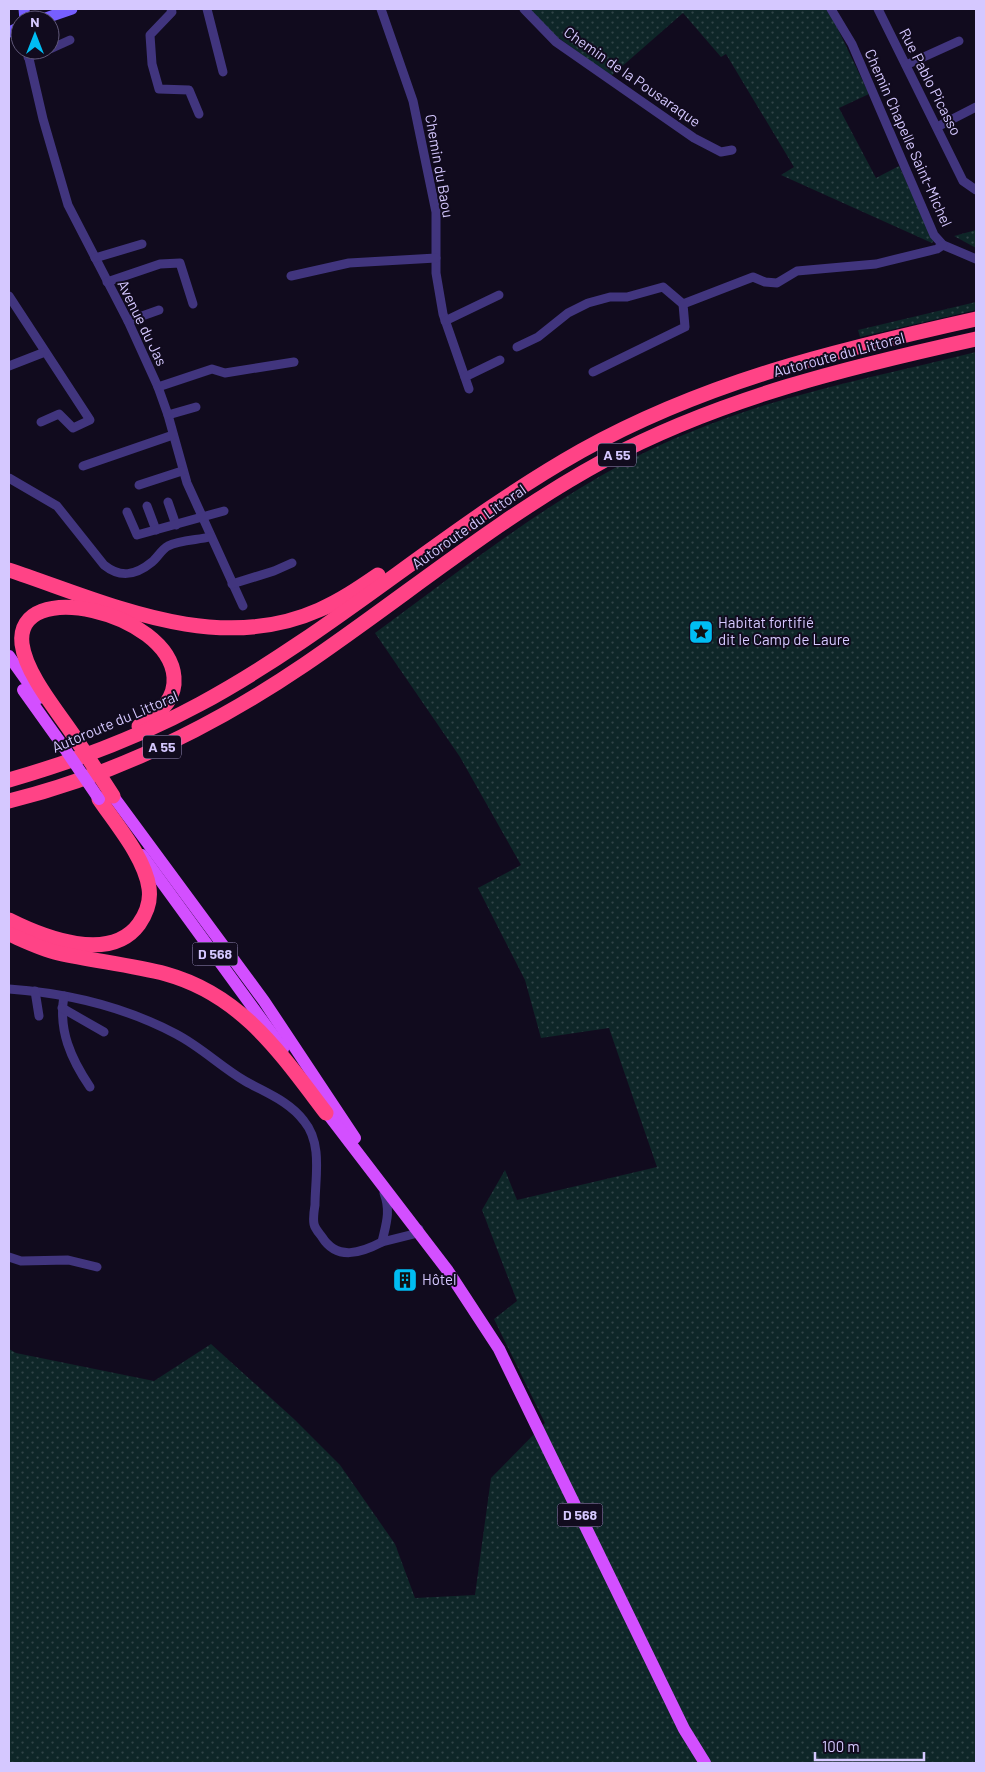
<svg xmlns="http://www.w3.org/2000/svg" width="985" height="1772" viewBox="0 0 985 1772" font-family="Barlow,sans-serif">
  <defs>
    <pattern id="green-dots" width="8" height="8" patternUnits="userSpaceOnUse" patternTransform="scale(1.25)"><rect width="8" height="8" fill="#0e2628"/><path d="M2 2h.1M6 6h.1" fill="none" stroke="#304448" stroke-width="1.8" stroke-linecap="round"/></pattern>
  </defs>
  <rect width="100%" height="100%" fill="#110b1e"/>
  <g fill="url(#green-dots)">
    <polygon points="528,9 826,9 835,23 869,94 839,108 876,178 899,166 934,240 932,243 781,175 794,167 726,54 721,57 683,13 611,76 556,36"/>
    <polygon points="976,230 976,248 954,236"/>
    <polygon points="976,302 976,310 860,337 858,330"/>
    <path d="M976,352V1763H9V1349L16,1353L154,1381L211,1344L294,1419L340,1465L395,1544L415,1598L475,1595L491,1478L545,1423L494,1319L517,1301L482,1210L505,1170L517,1200L657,1167L609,1028L541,1038L525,980L478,888L521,865L460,757L375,633C476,559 575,478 693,431C784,393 881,376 976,352Z"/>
  </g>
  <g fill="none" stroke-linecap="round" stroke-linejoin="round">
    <g stroke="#41357e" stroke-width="9">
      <polyline points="171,9 172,12 150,35 152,64 159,89 189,90 199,114"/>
      <polyline points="207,9 223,72"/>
      <polyline points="381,9 413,101 436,212 436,273 443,314 469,389"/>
      <polyline points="524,9 556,42 694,138 721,152 732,150"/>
      <polyline points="831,9 852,44 934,235 943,245 976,259"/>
      <polyline points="878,9 963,181 976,190"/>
      <polyline points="50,49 70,40"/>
      <polyline points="27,50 43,119 68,205 128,321 158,387 168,415 187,483 243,606"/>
      <polyline points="28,57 47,50"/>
      <polyline points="906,65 959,41"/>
      <polyline points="937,127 976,107"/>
      <polyline points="95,258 142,244"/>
      <polyline points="291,276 349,263 436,258"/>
      <polyline points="107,282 160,264 180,263 193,304"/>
      <polyline points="9,296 90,420 73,428 59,414 41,422"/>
      <polyline points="128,321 159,310"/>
      <polyline points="445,321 499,295"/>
      <polyline points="517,347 538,337 568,313 588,303 610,297 627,297 663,287 683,304"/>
      <polyline points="9,366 45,352"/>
      <polyline points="593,372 685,327 683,304 753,277 765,282 777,283 797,271 876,264 937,249 943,245"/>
      <polyline points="465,377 500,360"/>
      <polyline points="158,387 212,369 225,373 294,362"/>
      <polyline points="168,415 196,407"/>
      <polyline points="83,466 173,435"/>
      <path d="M9,478L57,506L104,565C120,578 135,576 152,562C157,558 162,549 168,546C179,540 198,540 210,537"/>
      <polyline points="139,485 182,471"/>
      <polyline points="168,502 176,525"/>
      <polyline points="147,506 156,530"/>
      <polyline points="127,512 137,535 224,511"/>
      <polyline points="232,584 274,571 292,563"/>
      <path d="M9,989C66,993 125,1007 176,1034C201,1047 221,1067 245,1081C266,1093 289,1101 304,1121C323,1144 315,1178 315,1205C314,1211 313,1219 314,1224C315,1229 320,1234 322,1237C337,1261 361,1253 382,1242"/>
      <polyline points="35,991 39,1016"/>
      <path d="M64,996C58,1030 71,1059 90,1087"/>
      <polyline points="62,1008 104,1032"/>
      <path d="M384,1193C391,1211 386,1224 382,1242L418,1233L419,1229"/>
      <polyline points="9,1257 21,1261 68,1260 97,1267"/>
    </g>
    <g stroke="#775fff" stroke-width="11">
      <polyline points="24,9 25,20"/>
      <polyline points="40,20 72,9"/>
      <polyline points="9,32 20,27"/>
    </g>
    <g stroke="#d34fff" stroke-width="12">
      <polyline points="9,656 39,698"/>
      <polyline points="23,690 63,746"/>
      <polyline points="113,796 264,1001 355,1138"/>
      <polyline points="142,855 283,1049"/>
      <polyline points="321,1105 448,1271 499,1349 684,1729 705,1763"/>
    </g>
    <g stroke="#ff4386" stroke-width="15">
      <path d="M9,570C108,603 216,656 319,610C340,601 359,588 378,575"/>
      <path d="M76,739C59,713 26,675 22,644C14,576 169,612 174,677C176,700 157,716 139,726"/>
      <path d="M9,780C75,761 139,737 200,704C335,631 448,526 581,451C707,381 837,350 976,319"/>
      <path d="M9,801C114,775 214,726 304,665C404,597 498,518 605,460C721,398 849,367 976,339"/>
      <path d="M9,920C43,937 110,964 139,924C146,914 151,901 149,888C145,858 116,824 99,799"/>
      <path d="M9,934C25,941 41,949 58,953C94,961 131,965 166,974C242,995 281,1054 326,1113"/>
    </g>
    <polyline stroke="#d34fff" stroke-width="12" points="63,746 99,799"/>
    <polyline stroke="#ff4386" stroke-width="15" points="76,739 113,796"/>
  </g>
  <defs>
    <symbol id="sight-square" viewBox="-11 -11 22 22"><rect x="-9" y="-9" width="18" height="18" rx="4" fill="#00bdf3" stroke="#110b1e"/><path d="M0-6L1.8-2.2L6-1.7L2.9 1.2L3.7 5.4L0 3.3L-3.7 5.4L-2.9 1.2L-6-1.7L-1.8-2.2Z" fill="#111"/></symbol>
    <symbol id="building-square" viewBox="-11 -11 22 22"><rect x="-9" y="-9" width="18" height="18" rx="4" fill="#00bdf3" stroke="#110b1e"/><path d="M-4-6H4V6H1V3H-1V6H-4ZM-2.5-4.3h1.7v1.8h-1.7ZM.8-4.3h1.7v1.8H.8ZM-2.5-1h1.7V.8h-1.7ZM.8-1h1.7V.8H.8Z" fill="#111"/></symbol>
  </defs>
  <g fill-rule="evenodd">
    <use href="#sight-square" x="687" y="618" width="28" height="28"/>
    <use href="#building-square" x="391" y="1266" width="28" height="28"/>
  </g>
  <g text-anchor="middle" stroke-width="4" stroke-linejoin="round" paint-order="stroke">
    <g fill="#110b1e" stroke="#9a8fbc" stroke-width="1">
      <rect x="598" y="443.5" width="38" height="23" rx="4"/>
      <rect x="143" y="735.5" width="38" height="23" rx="4"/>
      <rect x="192.5" y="942.5" width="45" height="23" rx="4"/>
      <rect x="557.5" y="1503.5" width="45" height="23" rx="4"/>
    </g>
    <g font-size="14" font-weight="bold" fill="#d5c8ff">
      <text x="617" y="460">A 55</text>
      <text x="162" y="752">A 55</text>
      <text x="215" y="959">D 568</text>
      <text x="580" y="1520">D 568</text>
    </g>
    <g font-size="15" fill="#d5c8ff" stroke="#110b1e">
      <text transform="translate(632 77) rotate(35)" y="5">Chemin de la Pousaraque</text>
      <text transform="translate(930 82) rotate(63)" y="5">Rue Pablo Picasso</text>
      <text transform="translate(908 138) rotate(66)" y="5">Chemin Chapelle Saint-Michel</text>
      <text transform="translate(439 166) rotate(80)" y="5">Chemin du Baou</text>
      <text transform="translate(142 323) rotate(64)" y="5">Avenue du Jas</text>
      <text transform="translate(839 355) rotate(-15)" y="5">Autoroute du Littoral</text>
      <text transform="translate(469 527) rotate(-35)" y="5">Autoroute du Littoral</text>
      <text transform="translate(115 722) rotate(-23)" y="5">Autoroute du Littoral</text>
    </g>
    <g font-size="15" fill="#d5c8ff" stroke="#110b1e" text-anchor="start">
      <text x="718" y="628">Habitat fortifié<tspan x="718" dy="17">dit le Camp de Laure</tspan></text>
      <text x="422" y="1285">Hôtel</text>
    </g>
  </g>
  <rect width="985" height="1772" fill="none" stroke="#d5c8ff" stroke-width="20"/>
  <g transform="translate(35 35)"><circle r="24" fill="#110b1e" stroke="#5f5778"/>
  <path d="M0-4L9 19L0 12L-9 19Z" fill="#00bdf3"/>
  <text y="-8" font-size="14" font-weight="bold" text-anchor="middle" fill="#d5c8ff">N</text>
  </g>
  <path d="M815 1752v8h109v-8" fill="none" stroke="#d5c8ff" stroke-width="2.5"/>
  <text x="822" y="1752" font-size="15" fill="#d5c8ff" stroke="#110b1e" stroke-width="4" paint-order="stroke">100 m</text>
</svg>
